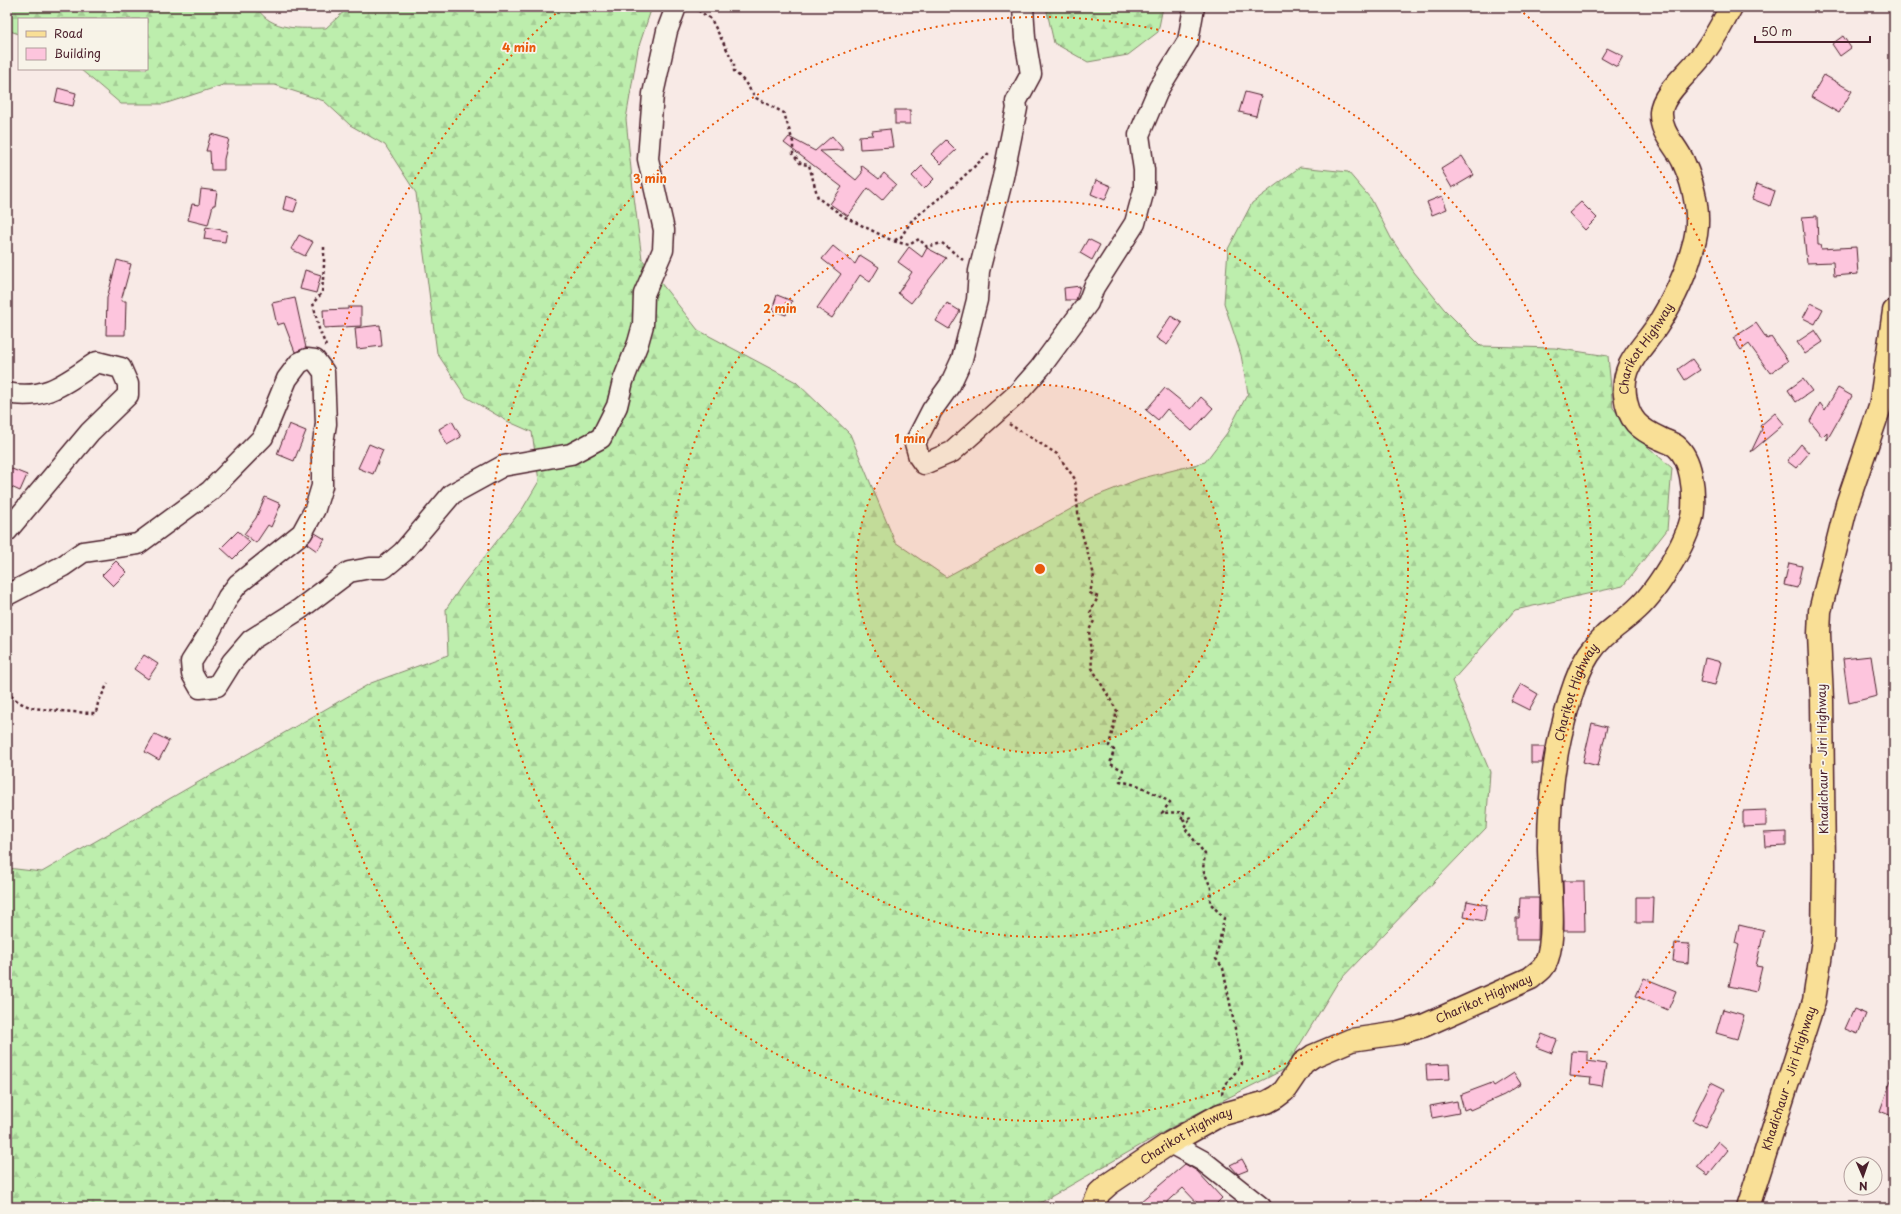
<svg xmlns="http://www.w3.org/2000/svg" width="1901" height="1214" viewBox="0 0 1901 1214" font-family="'Playpen Sans',sans-serif">
  <defs>
    <pattern id="forest-firs" width="22" height="20" patternUnits="userSpaceOnUse"><rect width="22" height="20" fill="#bdeead"/><path d="M5 1l3.5 6h-7zM16 11l3.5 6h-7z" fill="#a4cc95"/></pattern>
  </defs>
  <rect width="100%" height="100%" fill="#f8eae6"/>
  <filter id="ink" filterUnits="userSpaceOnUse"><feTurbulence type="fractalNoise" baseFrequency=".025" numOctaves="2"/><feDisplacementMap in="SourceGraphic" scale="8" xChannelSelector="R" yChannelSelector="G"/><feConvolveMatrix kernelMatrix="1 2 1 2 8 2 1 2 1" color-interpolation-filters="sRGB"/></filter>
  <g filter="url(#ink)">
    <g fill="url(#forest-firs)" stroke="#84866c">
      <path d="M7,7H256C272,32 300,28 326,28L349,7H652L638,49L626,119L633,189L642,259L698,330L796,382L850,434L895,542L946,577L1091,498L1139,479L1205,462L1227,433L1248,393L1241,355L1224,303L1228,249L1252,203L1300,167L1348,172L1371,199L1391,238L1414,272L1444,309L1481,346L1555,348L1608,356L1613,408L1640,440L1672,468L1667,530L1623,586L1515,610L1452,681L1490,772L1486,828L1338,982L1285,1069L1188,1118L1033,1207H7V868L42,872L371,683L448,655L446,609L463,584L523,508L539,481L532,432L507,421L466,397L437,353L416,193L385,145L350,125L324,101L275,85H223L164,104H121L80,69H147V19H19V34L10,31L7,28Z"/>
      <polygon points="1046,7 1163,7 1158,32 1128,55 1088,62 1054,43"/>
    </g>
    <g fill="#fdc5dd" stroke="#4a1f2b">
      <polygon points="1843,36 1851,48 1840,56 1832,44"/>
      <polygon points="1607,48 1623,56 1617,67 1601,58"/>
      <polygon points="1824,75 1852,91 1839,113 1811,97"/>
      <polygon points="58,88 76,93 73,106 55,102"/>
      <polygon points="1245,92 1261,96 1256,116 1239,112"/>
      <rect x="895" y="110" width="15" height="14"/>
      <polygon points="890,129 893,147 860,149 859,136 873,135 872,131"/>
      <polygon points="211,134 229,139 224,159 224,170 211,170 210,151 206,151"/>
      <polygon points="832,136 844,150 820,151 856,180 862,173 861,165 879,179 884,173 896,184 882,200 868,188 848,216 830,204 842,187 784,143 789,137 815,151"/>
      <polygon points="946,140 956,150 941,164 931,154"/>
      <polygon points="1462,156 1474,175 1452,188 1441,169"/>
      <polygon points="922,166 934,179 924,189 912,176"/>
      <polygon points="1096,180 1111,186 1105,200 1091,194"/>
      <polygon points="1757,184 1775,191 1770,206 1752,199"/>
      <polygon points="201,189 217,191 215,205 213,205 208,225 188,220 192,204 199,205"/>
      <polygon points="286,196 298,200 294,212 283,209"/>
      <polygon points="1442,196 1447,209 1432,215 1427,202"/>
      <polygon points="1581,202 1597,218 1585,230 1569,213"/>
      <polygon points="1817,216 1818,245 1820,245 1821,249 1856,247 1858,274 1834,276 1833,262 1807,263 1802,217"/>
      <polygon points="206,227 227,231 225,242 204,239"/>
      <polygon points="299,235 313,242 305,256 291,249"/>
      <polygon points="1088,239 1100,245 1092,260 1080,253"/>
      <polygon points="833,246 855,264 860,255 879,267 870,282 860,275 832,318 817,308 841,274 822,259"/>
      <polygon points="909,247 922,257 927,248 946,258 911,303 898,293 912,272 898,262"/>
      <polygon points="117,260 131,264 121,301 126,301 125,335 106,335 107,298"/>
      <polygon points="305,270 321,275 316,293 300,289"/>
      <polygon points="1080,286 1076,300 1065,300 1064,288"/>
      <polygon points="777,295 792,301 786,315 772,310"/>
      <polygon points="295,298 306,348 295,352 284,323 277,325 272,303"/>
      <polygon points="947,303 960,311 949,329 936,321"/>
      <polygon points="1811,303 1823,309 1815,324 1803,318"/>
      <polygon points="348,307 361,307 361,326 324,328 323,310 348,309"/>
      <polygon points="1171,316 1182,323 1167,345 1156,338"/>
      <polygon points="1756,323 1767,339 1771,337 1788,361 1770,373 1749,344 1741,350 1733,338"/>
      <polygon points="380,325 382,346 357,349 355,328"/>
      <polygon points="1815,330 1823,342 1805,354 1797,342"/>
      <polygon points="1692,359 1700,370 1685,380 1678,369"/>
      <polygon points="1803,379 1812,391 1796,402 1788,390"/>
      <polygon points="1165,388 1191,409 1201,397 1213,408 1192,431 1167,409 1158,420 1146,410"/>
      <polygon points="1838,388 1852,396 1827,440 1827,432 1822,437 1810,421 1820,403 1825,410"/>
      <polygon points="1775,413 1784,424 1751,452 1762,429 1760,426"/>
      <polygon points="452,421 461,437 447,445 439,429"/>
      <polygon points="289,424 306,431 294,461 277,454"/>
      <polygon points="369,444 383,450 373,474 358,468"/>
      <polygon points="1801,444 1809,453 1796,468 1787,461"/>
      <polygon points="7,467 27,475 20,491 7,485"/>
      <polygon points="265,497 281,504 271,527 268,525 256,543 244,534 256,518"/>
      <polygon points="238,531 250,542 233,559 221,548"/>
      <polygon points="315,533 325,539 317,551 307,544"/>
      <polygon points="116,561 127,572 113,586 102,575"/>
      <polygon points="1789,563 1802,566 1797,588 1784,585"/>
      <polygon points="144,655 158,664 148,679 134,669"/>
      <polygon points="1871,656 1877,696 1849,703 1843,659"/>
      <polygon points="1705,658 1721,662 1715,685 1700,682"/>
      <polygon points="1521,684 1538,694 1529,710 1511,701"/>
      <polygon points="1592,723 1607,727 1598,766 1583,762"/>
      <polygon points="155,734 169,741 159,760 145,752"/>
      <polygon points="1531,747 1545,747 1542,763 1531,763"/>
      <polygon points="1766,810 1766,826 1743,827 1743,811"/>
      <polygon points="1786,832 1786,846 1765,847 1764,833"/>
      <polygon points="1563,881 1584,881 1585,931 1564,931"/>
      <polygon points="1636,897 1653,897 1652,923 1636,923"/>
      <polygon points="1520,898 1539,898 1538,940 1516,940 1516,918 1519,918"/>
      <polygon points="1467,901 1487,905 1484,921 1464,917"/>
      <polygon points="1739,925 1764,931 1756,966 1762,967 1756,992 1729,986 1739,945 1735,943"/>
      <polygon points="1675,943 1689,944 1688,963 1673,961"/>
      <polygon points="1644,978 1676,991 1668,1010 1636,996"/>
      <polygon points="1723,1009 1744,1015 1737,1039 1716,1033"/>
      <polygon points="1854,1009 1866,1014 1858,1034 1845,1029"/>
      <polygon points="1542,1034 1557,1040 1552,1053 1536,1047"/>
      <polygon points="1572,1051 1588,1052 1588,1061 1606,1064 1602,1086 1590,1084 1591,1078 1570,1076"/>
      <polygon points="1449,1064 1450,1079 1427,1080 1426,1065"/>
      <polygon points="1514,1073 1521,1084 1504,1095 1470,1110 1469,1108 1464,1110 1460,1095 1492,1083 1494,1086"/>
      <polygon points="1892,1077 1894,1077 1894,1117 1880,1111"/>
      <polygon points="1711,1082 1725,1089 1706,1127 1692,1120"/>
      <polygon points="1457,1101 1459,1113 1432,1118 1430,1106"/>
      <polygon points="1718,1141 1728,1150 1708,1175 1697,1167"/>
      <polygon points="1242,1159 1248,1170 1238,1174 1230,1165"/>
      <polygon points="1185,1164 1197,1171 1222,1198 1213,1207 1201,1207 1183,1188 1162,1207 1134,1207"/>
    </g>
    <g fill="none" stroke-linecap="round" stroke-linejoin="round">
      <defs>
        <g id="minor">
          <polyline points="1023,7 1025,38 1031,74 1016,102 1017,108 1003,177 979,271 977,300 962,359 950,385 932,410 915,443 919,457 924,464 952,452 1018,393 1040,368 1088,303 1094,287 1135,223 1144,190 1144,170 1139,135 1159,88 1188,41 1194,7"/>
          <path d="M7,393C47,401 66,382 97,362L121,368L128,384V395L90,432L7,531"/>
          <polyline points="7,595 63,566 83,552 138,544 210,491 263,437 287,379 299,363 307,359 315,360 324,372 326,424 322,449 322,486 315,509 302,533 238,584 228,597 207,637 191,662 192,674 200,688 217,686 232,662 251,640 300,609 349,572 370,568 384,568 403,552 452,494 503,466 571,454 601,438 617,406 623,381 638,343 643,325 644,294 663,250 664,230 648,159 653,94 667,31 676,7"/>
          <polyline points="1170,1143 1203,1161 1261,1207"/>
        </g>
        <g id="major">
          <path id="s1" d="M1093,1207L1099,1193L1109,1184L1170,1143L1220,1115L1267,1102L1276,1097L1284,1091L1303,1063L1313,1056L1351,1040L1399,1033L1423,1026L1531,978C1536,973 1544,969 1546,962C1557,936 1549,877 1549,847C1549,810 1552,773 1560,737C1566,712 1575,675 1589,654C1603,633 1620,625 1637,609C1657,591 1692,535 1693,509C1694,490 1692,459 1676,446C1672,443 1665,441 1661,439C1639,429 1628,420 1625,395C1621,362 1645,347 1659,323C1674,299 1686,274 1693,247C1702,220 1695,187 1683,161C1675,144 1660,133 1661,112C1662,93 1692,70 1703,54C1713,40 1723,23 1731,7"/>
          <path id="s2" d="M1748,1207L1814,1001L1823,940L1824,865L1822,700L1819,634L1820,611L1847,504L1880,407L1894,311"/>
        </g>
      </defs>
      <use href="#minor" stroke="#4a1f2b" stroke-width="23"/>
      <use href="#major" stroke="#4a1f2b" stroke-width="25"/>
      <g stroke="#4a1f2b" stroke-width="2.5" stroke-dasharray="3 3" stroke-linecap="butt">
        <polyline points="693,7 711,19 734,63 734,71 744,81 756,98 784,113 793,142 793,154 801,164 809,165 818,198 843,216 893,241"/>
        <polyline points="324,247 324,265 322,293 313,303 319,329 326,346"/>
        <polyline points="963,260 942,243 927,247 919,239 909,245 893,241 901,237 912,220 947,192 990,152"/>
        <polyline points="1009,424 1057,454 1075,479 1079,523 1094,575 1090,593 1098,597 1090,613 1094,621 1089,630 1092,668 1117,711 1109,746 1114,750 1110,764 1123,770 1120,781 1140,786 1170,802 1162,813 1184,812 1181,821 1191,817 1184,827 1205,854 1203,869 1211,888 1210,903 1224,918 1216,959 1223,968 1242,1064 1223,1088 1222,1095"/>
        <polyline points="7,621 9,612"/>
        <path d="M7,691C13,699 21,704 30,707C41,710 83,713 96,713L98,703L108,683"/>
      </g>
      <use href="#minor" stroke="#f7f3e8" stroke-width="20"/>
      <use href="#major" stroke="#f9df96" stroke-width="22"/>
    </g>
  </g>
  <circle cx="1040" cy="569" r="184" fill="#e8590c" fill-opacity=".12"/>
  <g fill="none" stroke="#e8590c" stroke-width="2" stroke-dasharray="2 4">
    <circle cx="1040" cy="569" r="184"/>
    <circle cx="1040" cy="569" r="368"/>
    <circle cx="1040" cy="569" r="552"/>
    <path d="M666 1204A737 737 0 0 1 561 9M1519 9A737 737 0 0 1 1414 1204"/>
  </g>
  <g text-anchor="middle" stroke-width="3.5" stroke-linejoin="round" paint-order="stroke">
    <g font-size="12" fill="#4a1f2b" stroke="#f7f3e8">
      <text dy="4" stroke="none"><textPath href="#s1" startOffset="1223">Charikot Highway</textPath></text>
      <text dy="4" stroke="none"><textPath href="#s1" startOffset="804">Charikot Highway</textPath></text>
      <text transform="translate(1823 759) rotate(-91)" y="4">Khadichaur - Jiri Highway</text>
      <text dy="4" stroke="none"><textPath href="#s1" startOffset="456">Charikot Highway</textPath></text>
      <text dy="4" stroke="none"><textPath href="#s2" startOffset="135">Khadichaur - Jiri Highway</textPath></text>
      <text dy="4" stroke="none"><textPath href="#s1" startOffset="120">Charikot Highway</textPath></text>
    </g>
  </g>
  <circle cx="1040" cy="569" r="6" fill="#e8590c" stroke="#f7f3e8" stroke-width="2"/>
  <g font-size="12" text-anchor="middle" font-weight="bold" fill="#e8590c" stroke="#f7f3e8" stroke-width="3.5" stroke-linejoin="round" paint-order="stroke">
    <text x="519" y="52">4 min</text>
    <text x="650" y="183">3 min</text>
    <text x="780" y="313">2 min</text>
    <text x="910" y="443">1 min</text>
  </g>
  <rect width="1901" height="1214" fill="none" stroke="#f7f3e8" stroke-width="24"/>
  <rect x="12" y="12" width="1877" height="1190" fill="none" stroke="#4a1f2b" stroke-width="1.5" filter="url(#ink)"/>
  <rect x="18" y="18" width="130" height="52" fill="#f7f3e8" stroke="#b29e9c"/>
  <rect x="26" y="31" width="20" height="6" fill="#f9df96" stroke="#b29e9c"/>
  <text x="54" y="38" font-size="12" fill="#4a1f2b">Road</text>
  <rect x="26" y="48" width="20" height="12" fill="#fdc5dd" stroke="#b29e9c"/>
  <text x="54" y="58" font-size="12" fill="#4a1f2b">Building</text>
  <g transform="translate(1863 1176) rotate(178)"><circle r="19" fill="#f7f3e8" stroke="#b29e9c"/>
  <path d="M0-3L7 15L0 10L-7 15Z" fill="#4a1f2b"/>
  <text y="-6" font-size="11" font-weight="bold" text-anchor="middle" fill="#4a1f2b">N</text>
  </g>
  <path d="M1755 36v6h115v-6" fill="none" stroke="#4a1f2b" stroke-width="2"/>
  <text x="1761" y="36" font-size="12" fill="#4a1f2b" stroke="#f7f3e8" stroke-width="3" paint-order="stroke">50 m</text>
</svg>
